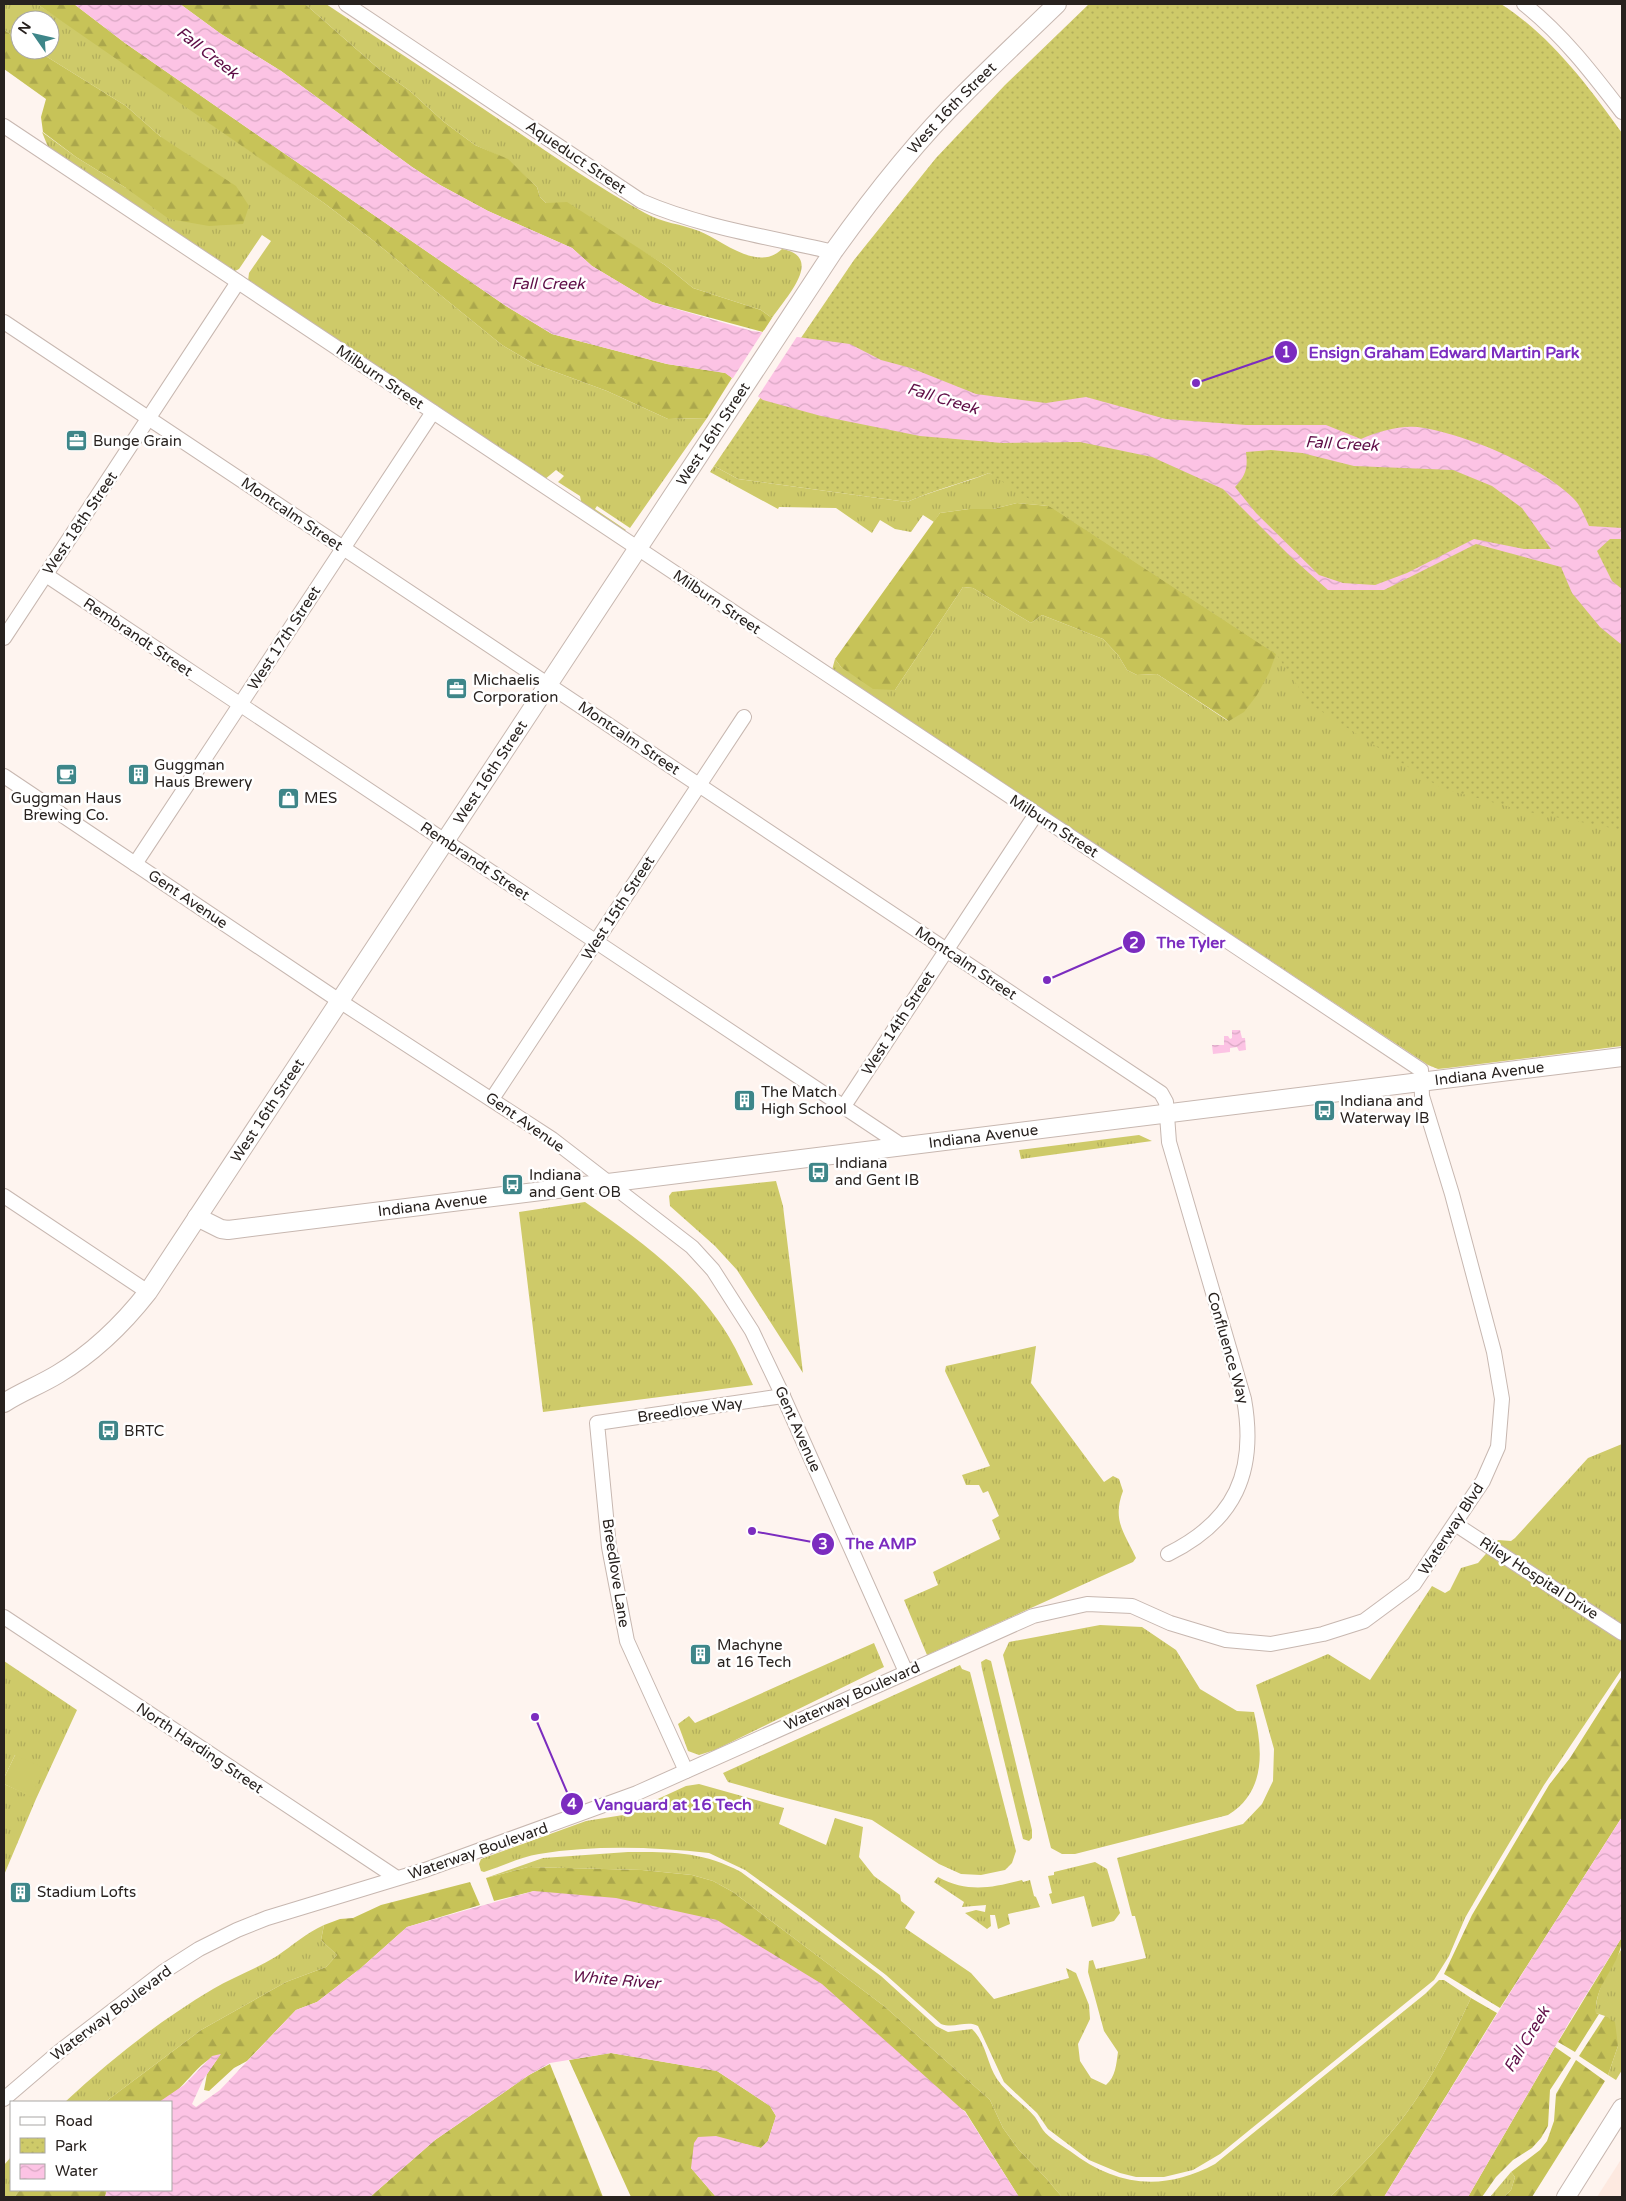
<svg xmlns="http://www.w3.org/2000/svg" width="1626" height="2201" viewBox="0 0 1626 2201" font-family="'Varela Round',sans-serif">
  <defs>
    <pattern id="grass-tufts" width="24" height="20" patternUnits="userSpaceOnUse" patternTransform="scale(1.25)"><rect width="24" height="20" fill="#ceca69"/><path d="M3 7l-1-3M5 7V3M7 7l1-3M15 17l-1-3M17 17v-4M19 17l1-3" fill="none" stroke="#b1ad5b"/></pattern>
    <pattern id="forest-firs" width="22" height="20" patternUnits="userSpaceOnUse" patternTransform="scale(1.25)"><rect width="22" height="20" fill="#c7c358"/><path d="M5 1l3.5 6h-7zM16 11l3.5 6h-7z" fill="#aba74c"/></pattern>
    <pattern id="park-dots" width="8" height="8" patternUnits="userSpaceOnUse" patternTransform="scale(1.25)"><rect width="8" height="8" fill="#ceca69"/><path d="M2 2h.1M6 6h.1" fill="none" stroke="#b1ad5b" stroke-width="1.8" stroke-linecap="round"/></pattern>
    <pattern id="water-waves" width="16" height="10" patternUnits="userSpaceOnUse" patternTransform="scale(1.25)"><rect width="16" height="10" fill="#fcc3e4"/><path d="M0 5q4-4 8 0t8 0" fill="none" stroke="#d8a7c3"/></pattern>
  </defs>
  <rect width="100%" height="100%" fill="#fef4ef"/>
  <polygon fill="#fde9e0" points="1622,2158 1622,2197 1597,2197"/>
  <g fill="url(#grass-tufts)">
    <polygon points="4,4 37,4 92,40 324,203 370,238 502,345 534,364 607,391 668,419 707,418 630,528 597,506 595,509 626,530 624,532 582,506 580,496 558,482 564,476 556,470 544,480 248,281 249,273 271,241 262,235 239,269 233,272 50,152 42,132 76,157 126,188 161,137 126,106 36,50 50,50 50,20 20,20 20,40 4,30"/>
    <path d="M305,4H326C388,45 450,86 512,128C555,157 599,188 645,213C662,223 682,224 699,231C722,240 758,273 782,249C825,257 786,297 772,318L761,310L693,288L665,265L621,238L546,203L540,197L537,187L508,160L475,145L444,122L410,91L379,69Z"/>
    <path d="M714,466L738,479L907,502C934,490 962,484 989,473L1622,765V1046L1448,1068L1438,1069L1428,1065L832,670L835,659L841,667L895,690L963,587L973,588L1031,623L1042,615L1103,639L1118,655L1127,670L1137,675L1157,674L1228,721L1049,506L1017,503L993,509H969L940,513L934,522L923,515L911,532L895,529L880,520L872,533L836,508L779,507L778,509L710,472Z"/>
    <polygon points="1139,1135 1152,1141 1021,1159 1019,1150"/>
    <polygon points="776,1181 783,1206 803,1373 737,1270 715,1246 670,1206 669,1196 672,1192"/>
    <path d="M585,1202C640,1240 694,1279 729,1337C738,1352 745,1369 753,1385L543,1412L519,1212Z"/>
    <path d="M1036,1346L1031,1383L1104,1482L1113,1476L1119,1479L1123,1491C1112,1520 1124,1532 1136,1558L1133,1562L927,1655L904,1600L938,1585L933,1572L1000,1539L992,1520L999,1516L988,1491L983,1493L979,1485H966L962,1475L990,1466L945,1371L946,1366Z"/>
    <path d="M1622,1444V1669L1544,1785L1480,1892L1465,1918L1449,1956L1434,1980L1220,2154L1193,2170L1164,2177H1136L1120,2173L1089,2160L1048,2129L1037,2113L1004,2082L978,2026C967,2020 954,2029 941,2024L886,1975L806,1914L745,1870L709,1853C653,1847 595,1845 539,1854C521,1857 502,1866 484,1872L481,1871L479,1864L481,1859L586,1821L623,1815L686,1786L699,1784L784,1808L779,1824L826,1845L835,1818L863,1827L859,1857L874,1876L900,1895L901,1901L915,1912L905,1928L971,1973L994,1999L1069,1978L1066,1968L1076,1973L1089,2005L1090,2019L1078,2044L1080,2061L1091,2078L1106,2085C1116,2076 1116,2065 1118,2052L1104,2031L1088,1972L1089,1961L1093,1960L1096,1969L1146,1958L1135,1916H1132L1117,1858L1243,1824L1262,1804L1273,1781L1274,1749L1256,1685L1328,1654L1370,1680L1432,1586L1445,1593L1450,1590L1461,1568L1478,1563L1498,1540L1511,1541L1515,1538L1588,1458Z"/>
    <path d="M1100,1625L1142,1627L1176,1650L1200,1689L1237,1711L1254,1712C1263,1750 1266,1792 1228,1815L1075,1854H1062L1051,1848L1003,1655L1009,1642Z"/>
    <polygon points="874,1643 884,1667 715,1750 699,1755 688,1751 678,1724 689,1716 695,1723"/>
    <polygon points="986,1659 991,1661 1032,1830 1032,1838 1029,1841 1023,1839 982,1669 981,1662"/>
    <polygon points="4,1661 77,1710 36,1799 4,1875 4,1784 31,1796 15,1755 4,1778"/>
    <polygon points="960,1665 962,1669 970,1672 1016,1851 1012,1863 1005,1870 981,1875 961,1874 939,1864 872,1820 778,1796 728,1782 723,1773"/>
    <path d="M628,1852C670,1852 702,1851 741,1872L881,1976L936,2026L948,2032L972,2029C986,2042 987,2064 997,2079C1007,2094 1024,2104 1035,2117C1038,2121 1040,2126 1043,2130C1049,2138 1061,2145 1070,2151C1115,2186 1163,2192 1215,2164L1425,1994L1439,1980H1444L1471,1998C1452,2038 1432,2079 1405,2115C1383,2144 1356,2171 1330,2197H1062L1045,2177L1019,2150L1003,2128L990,2100L884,2006L733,1892L713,1881L692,1875L642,1870L528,1867L486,1878L543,1858Z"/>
    <polygon points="1095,1862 1107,1869 1120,1913 1114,1921 1092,1927 1084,1896 1052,1904 1049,1894 1052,1893 1048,1876 1054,1875 1054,1872"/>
    <path d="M938,1877C968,1893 991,1888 1022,1880L1023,1882L1030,1880L1034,1896L1036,1897L1040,1907L1008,1914L1010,1924L998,1929L995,1915H990L991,1926L987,1929L965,1913L976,1910L985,1912L986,1905L962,1907L964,1902L934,1882Z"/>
    <path d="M324,1925L321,1940L337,1955L326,1967L286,1982L201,2030L105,2102H65C110,2060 159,2021 213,1989C233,1977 256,1969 277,1956C293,1945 306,1933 324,1925Z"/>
    <path d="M1622,1948V2070L1616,2080L1608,2075L1618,2046L1605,2016L1596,2013C1595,1989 1611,1968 1622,1948Z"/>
    <polygon points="11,2157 11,2190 20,2190 14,2197 4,2197 4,2165"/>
    <polygon points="1511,2172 1515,2177 1511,2190 1504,2197 1490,2197"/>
  </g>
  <g fill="url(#forest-firs)">
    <polygon points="37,4 74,4 125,43 259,136 506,306 552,334 667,364 726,373 732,378 707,418 668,419 607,391 534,364 502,345 370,238 324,203"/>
    <polygon points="180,4 305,4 379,69 410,91 444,122 475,145 508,159 537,187 540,197 546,203 567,202 665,265 693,288 761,310 772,318 763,332 652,302 592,266 572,248 488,211 440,185 412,167 281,71 221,34"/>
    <polygon points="4,30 20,40 20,50 36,50 126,106 161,137 236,186 249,206 243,224 209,226 169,219 126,188 76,157 43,132 41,117 46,99 4,69"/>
    <polygon points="1017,503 1049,506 1276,654 1269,673 1257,695 1244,712 1229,721 1157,674 1137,675 1127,670 1118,655 1103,639 1042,615 1031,623 973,588 963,587 895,690 873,689 841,667 835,659 940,513 969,509 993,509"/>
    <polygon points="1622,1676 1622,1817 1500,2008 1444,1974 1472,1915 1549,1785 1570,1758"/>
    <polygon points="528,1867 642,1870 692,1875 713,1881 733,1892 884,2006 990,2100 1003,2128 1019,2150 1045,2177 1062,2197 1019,2197 965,2111 534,1891 494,1901 486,1878"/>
    <path d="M470,1882L480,1905L407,1927L361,1968L317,2002L296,2010L247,2061L234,2068L209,2091L204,2090L207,2074L220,2055C199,2058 182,2094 160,2102C151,2105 117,2102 105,2102L201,2030L286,1982L326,1967L337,1955L321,1940L324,1925L340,1919L353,1918L381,1905Z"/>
    <path d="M1622,1937C1622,1965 1594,1982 1596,2013L1599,2014L1575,2052L1558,2042Z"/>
    <path d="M1471,1998L1497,2013L1384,2197H1330C1356,2171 1383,2144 1405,2115C1432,2079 1452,2038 1471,1998Z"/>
    <polygon points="1605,2016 1615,2022 1618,2046 1608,2075 1579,2056"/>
    <polygon points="1555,2047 1571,2058 1550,2090 1548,2126 1541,2138 1532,2148 1513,2160 1496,2177 1482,2197 1468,2197"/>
    <polygon points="611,2053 717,2071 770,2106 776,2116 768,2141 761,2148 745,2144 691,2168 716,2197 631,2197 569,2060"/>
    <polygon points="1576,2060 1605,2081 1532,2197 1504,2197 1511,2190 1515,2177 1511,2172 1540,2150 1547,2141 1554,2121 1556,2094"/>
    <polygon points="550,2064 603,2197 370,2197 435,2140 529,2075"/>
    <polygon points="20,2190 107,2190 105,2197 14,2197"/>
  </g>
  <path fill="url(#park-dots)" d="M1089,4H1501C1551,36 1588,86 1622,133V830L1524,811L1441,788L1310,704L1276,654L1049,506L1035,503L989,473C962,483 934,490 907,502L738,479L714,466L854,260L936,158L1005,85Z"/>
  <polygon fill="#ceca69" points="15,1755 44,1768 31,1797 4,1784 4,1778"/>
  <g fill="url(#water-waves)" fill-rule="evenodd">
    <path d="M74,4H180L221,34L281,71L412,167L440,185L488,211L572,248L592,266L652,302L752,331L850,344L881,360L911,368L976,394L1046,403L1086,397L1166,419L1246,425H1326L1361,439C1380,431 1403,424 1424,428C1470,436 1541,466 1574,499C1581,506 1585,518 1589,526L1622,528V539H1610L1597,551L1612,581L1622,589V645L1600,627L1572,593L1561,567L1476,544L1384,590H1328L1290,556L1223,489L1152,457L1080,442L1002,443L920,436L821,416L763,400L725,373L667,364L552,334L506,306L259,136L125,43ZM1271,450L1302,453L1354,466L1453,470L1492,486L1522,508L1551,549H1524L1474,539L1407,573L1375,585L1343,583L1319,575L1256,513L1235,487C1246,475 1248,468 1246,452Z"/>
    <polygon points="1232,1030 1240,1030 1242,1038 1245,1038 1246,1050 1239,1051 1237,1047 1230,1048 1230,1052 1213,1054 1212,1045 1224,1045 1224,1036 1228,1036 1230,1039 1232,1038"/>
    <polygon points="1622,1817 1622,1937 1571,2019 1468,2197 1384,2197 1515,1985"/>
    <polygon points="534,1891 616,1898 717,1920 822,1984 965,2112 1019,2197 716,2197 691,2168 694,2143 698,2137 716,2136 761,2148 768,2141 776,2116 770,2106 717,2071 611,2053 550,2063 529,2075 435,2140 370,2197 105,2197 107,2190 171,2190 171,2102 159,2102 184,2085 212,2056 221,2054 203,2080 192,2104 196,2107 220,2090 296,2010 317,2002 361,1968 407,1927"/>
  </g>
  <polygon fill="#fef4ef" points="764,330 798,335 757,398 731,381"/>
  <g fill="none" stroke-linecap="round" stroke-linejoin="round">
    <defs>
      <g id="minor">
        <path d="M346,4L641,201C701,227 769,237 833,252"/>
        <path d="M1524,4C1563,35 1592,73 1622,112"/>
        <polyline points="4,126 1421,1070 1422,1096 1452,1194 1494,1352 1502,1399 1498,1447 1483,1481 1414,1584 1364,1621 1323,1634 1271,1644 1226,1640 1170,1623 1132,1606 1087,1604 1033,1616 637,1793 425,1870 267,1918 237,1930 199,1949 163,1972 60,2051 4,2099"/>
        <path d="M4,322L1161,1093L1166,1102L1169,1142L1244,1399C1257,1472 1235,1521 1168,1554"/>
        <polyline points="46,575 904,1147"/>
        <polyline points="4,638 238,282"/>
        <polyline points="4,776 341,1002 552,1139 692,1247 713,1270 752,1331 783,1396 906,1672"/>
        <polyline points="135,864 433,412"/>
        <polyline points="492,1099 744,717"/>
        <polyline points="844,1106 1036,814"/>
        <polyline points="4,1196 148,1292"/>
        <polyline points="1455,1524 1622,1633"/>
        <polyline points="4,1617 397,1878"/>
        <polyline points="686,1771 627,1641 609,1547 597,1423 783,1396"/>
      </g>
      <g id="major">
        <path id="s1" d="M197,1217L221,1229L228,1230L1622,1057"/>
        <path id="s2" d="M4,1403C21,1392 40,1385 58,1374C93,1353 123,1324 148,1292L833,252C873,196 915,142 964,94C994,64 1026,34 1057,4"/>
        <polyline points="1566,2197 1622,2108"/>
      </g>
    </defs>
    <use href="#minor" stroke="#c7b7b0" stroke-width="16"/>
    <use href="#major" stroke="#c7b7b0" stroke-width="20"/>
    <use href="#minor" stroke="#fff" stroke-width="14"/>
    <use href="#major" stroke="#fff" stroke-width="18"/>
  </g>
  <defs>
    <symbol id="office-square" viewBox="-11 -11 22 22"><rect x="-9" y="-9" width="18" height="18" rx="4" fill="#3e8689" stroke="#fff"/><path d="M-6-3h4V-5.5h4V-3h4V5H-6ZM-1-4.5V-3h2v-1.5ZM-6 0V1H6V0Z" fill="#fff"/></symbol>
    <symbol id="building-square" viewBox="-11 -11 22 22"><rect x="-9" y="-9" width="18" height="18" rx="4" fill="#3e8689" stroke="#fff"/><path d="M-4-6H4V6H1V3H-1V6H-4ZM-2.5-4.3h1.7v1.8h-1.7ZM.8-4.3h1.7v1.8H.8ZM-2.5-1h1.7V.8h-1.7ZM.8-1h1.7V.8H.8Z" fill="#fff"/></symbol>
    <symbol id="cafe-square" viewBox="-11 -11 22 22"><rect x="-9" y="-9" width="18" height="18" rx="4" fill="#3e8689" stroke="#fff"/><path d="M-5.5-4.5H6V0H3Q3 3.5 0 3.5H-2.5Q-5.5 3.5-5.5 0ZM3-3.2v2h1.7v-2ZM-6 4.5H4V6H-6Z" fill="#fff"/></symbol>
    <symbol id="shop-square" viewBox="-11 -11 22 22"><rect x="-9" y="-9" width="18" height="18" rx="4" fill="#3e8689" stroke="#fff"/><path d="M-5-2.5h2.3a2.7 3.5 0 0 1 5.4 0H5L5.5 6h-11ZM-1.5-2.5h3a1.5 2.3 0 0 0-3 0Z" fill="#fff"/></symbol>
    <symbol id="bus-square" viewBox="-11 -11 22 22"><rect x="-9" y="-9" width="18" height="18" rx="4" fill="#3e8689" stroke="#fff"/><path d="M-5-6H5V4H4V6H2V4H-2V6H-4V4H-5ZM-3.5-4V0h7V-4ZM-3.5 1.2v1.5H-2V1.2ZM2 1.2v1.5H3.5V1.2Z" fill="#fff"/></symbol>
  </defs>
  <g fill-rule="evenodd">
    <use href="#office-square" x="64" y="428" width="25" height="25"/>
    <use href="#office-square" x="444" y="676" width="25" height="25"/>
    <use href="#building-square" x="126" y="762" width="25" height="25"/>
    <use href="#cafe-square" x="54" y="762" width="25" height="25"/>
    <use href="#shop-square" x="276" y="786" width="25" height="25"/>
    <use href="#building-square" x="732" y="1088" width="25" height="25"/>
    <use href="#bus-square" x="1312" y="1098" width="25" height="25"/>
    <use href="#bus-square" x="806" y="1160" width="25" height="25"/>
    <use href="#bus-square" x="500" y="1172" width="25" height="25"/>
    <use href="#bus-square" x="96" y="1418" width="25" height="25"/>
    <use href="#building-square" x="688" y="1642" width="25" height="25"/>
    <use href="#building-square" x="8" y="1880" width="25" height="25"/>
  </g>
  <g text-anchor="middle" stroke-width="5" stroke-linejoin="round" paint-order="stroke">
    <g font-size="15" fill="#28221f" stroke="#fff">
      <text dy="5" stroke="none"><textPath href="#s2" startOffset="1616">West 16th Street</textPath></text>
      <text transform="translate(576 157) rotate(34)" y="5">Aqueduct Street</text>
      <text transform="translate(380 377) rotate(34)" y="5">Milburn Street</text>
      <text dy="5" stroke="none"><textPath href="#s2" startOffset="1211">West 16th Street</textPath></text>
      <text transform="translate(292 514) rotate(34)" y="5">Montcalm Street</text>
      <text transform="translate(80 523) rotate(-56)" y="5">West 18th Street</text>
      <text transform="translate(717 602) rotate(34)" y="5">Milburn Street</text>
      <text transform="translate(138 637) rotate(34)" y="5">Rembrandt Street</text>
      <text transform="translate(284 638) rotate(-57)" y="5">West 17th Street</text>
      <text transform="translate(629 738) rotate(34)" y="5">Montcalm Street</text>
      <text dy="5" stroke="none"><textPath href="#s2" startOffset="806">West 16th Street</textPath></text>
      <text transform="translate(1054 826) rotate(33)" y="5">Milburn Street</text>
      <text transform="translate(475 861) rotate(34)" y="5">Rembrandt Street</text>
      <text transform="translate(188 899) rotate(34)" y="5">Gent Avenue</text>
      <text transform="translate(618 908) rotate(-57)" y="5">West 15th Street</text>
      <text transform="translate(966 963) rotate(34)" y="5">Montcalm Street</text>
      <text transform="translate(898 1023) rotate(-57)" y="5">West 14th Street</text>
      <text dy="5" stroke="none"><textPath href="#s1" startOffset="1305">Indiana Avenue</textPath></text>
      <text dy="5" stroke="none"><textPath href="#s2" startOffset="401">West 16th Street</textPath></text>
      <text transform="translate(525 1122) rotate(35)" y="5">Gent Avenue</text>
      <text dy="5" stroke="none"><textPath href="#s1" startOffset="795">Indiana Avenue</textPath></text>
      <text dy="5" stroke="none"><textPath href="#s1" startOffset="240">Indiana Avenue</textPath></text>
      <text transform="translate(1228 1348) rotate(74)" y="5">Confluence Way</text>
      <text transform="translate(690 1410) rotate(-8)" y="5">Breedlove Way</text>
      <text transform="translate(798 1429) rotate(66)" y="5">Gent Avenue</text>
      <text transform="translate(1451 1529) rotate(-57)" y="5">Waterway Blvd</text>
      <text transform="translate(616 1573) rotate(81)" y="5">Breedlove Lane</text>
      <text transform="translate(1539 1578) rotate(33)" y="5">Riley Hospital Drive</text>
      <text transform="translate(852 1696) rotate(-24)" y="5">Waterway Boulevard</text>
      <text transform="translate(200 1748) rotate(34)" y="5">North Harding Street</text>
      <text transform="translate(478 1851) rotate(-19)" y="5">Waterway Boulevard</text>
      <text transform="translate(111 2013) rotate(-37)" y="5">Waterway Boulevard</text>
    </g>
    <g font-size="15" fill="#28221f" stroke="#fff" text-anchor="start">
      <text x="93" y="446">Bunge Grain</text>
      <text x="473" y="685">Michaelis<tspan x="473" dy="17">Corporation</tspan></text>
      <text x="154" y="770">Guggman<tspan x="154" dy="17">Haus Brewery</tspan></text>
      <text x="66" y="803" text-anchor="middle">Guggman Haus<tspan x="66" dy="17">Brewing Co.</tspan></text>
      <text x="304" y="803">MES</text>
      <text x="761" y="1097">The Match<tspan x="761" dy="17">High School</tspan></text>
      <text x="1340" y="1106">Indiana and<tspan x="1340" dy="17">Waterway IB</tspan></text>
      <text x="835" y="1168">Indiana<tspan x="835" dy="17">and Gent IB</tspan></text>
      <text x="529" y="1180">Indiana<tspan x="529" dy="17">and Gent OB</tspan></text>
      <text x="124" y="1436">BRTC</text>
      <text x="717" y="1650">Machyne<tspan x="717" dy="17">at 16 Tech</tspan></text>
      <text x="37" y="1897">Stadium Lofts</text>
    </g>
    <g font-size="16" font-style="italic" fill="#5f0e47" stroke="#fff">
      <text transform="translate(208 52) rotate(38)" y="6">Fall Creek</text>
      <text x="548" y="289">Fall Creek</text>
      <text transform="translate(943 398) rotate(17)" y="6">Fall Creek</text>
      <text transform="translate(1342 443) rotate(3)" y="6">Fall Creek</text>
      <text transform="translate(616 1979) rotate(5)" y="6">White River</text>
      <text transform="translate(1526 2039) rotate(-59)" y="6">Fall Creek</text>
    </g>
  </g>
  <path fill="none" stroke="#7b2cbf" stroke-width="2" d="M1196 383L1286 352M1047 980L1134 942M752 1531L823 1544M535 1717L572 1804"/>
  <g fill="#7b2cbf" stroke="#fff" stroke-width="2">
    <circle cx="1196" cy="383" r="5"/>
    <circle cx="1047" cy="980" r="5"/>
    <circle cx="752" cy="1531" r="5"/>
    <circle cx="535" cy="1717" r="5"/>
    <circle cx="1286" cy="352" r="12"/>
    <circle cx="1134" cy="942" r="12"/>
    <circle cx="823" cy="1544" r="12"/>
    <circle cx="572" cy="1804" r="12"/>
  </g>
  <g font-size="15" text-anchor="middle" font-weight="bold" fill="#fff">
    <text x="1286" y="357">1</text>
    <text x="1134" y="948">2</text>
    <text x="823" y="1549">3</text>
    <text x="572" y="1809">4</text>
  </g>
  <g font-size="16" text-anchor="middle" font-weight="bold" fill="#7b2cbf" stroke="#fff" stroke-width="5" stroke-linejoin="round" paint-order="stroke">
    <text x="1444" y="358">Ensign Graham Edward Martin Park</text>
    <text x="1191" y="948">The Tyler</text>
    <text x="881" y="1549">The AMP</text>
    <text x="673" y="1810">Vanguard at 16 Tech</text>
  </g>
  <rect width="1626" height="2201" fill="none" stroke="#28221f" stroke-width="10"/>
  <rect x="10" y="2101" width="162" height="90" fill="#ffffff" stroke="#a9a7a5"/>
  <rect x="20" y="2117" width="25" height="8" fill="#ffffff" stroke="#a9a7a5"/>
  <text x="55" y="2126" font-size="15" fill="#28221f">Road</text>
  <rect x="20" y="2138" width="25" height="15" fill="url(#park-dots)" stroke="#a9a7a5"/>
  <text x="55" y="2151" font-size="15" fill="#28221f">Park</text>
  <rect x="20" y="2164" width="25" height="15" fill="url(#water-waves)" stroke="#a9a7a5"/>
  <text x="55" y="2176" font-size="15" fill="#28221f">Water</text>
  <g transform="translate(35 35) rotate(304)"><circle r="24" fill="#ffffff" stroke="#a9a7a5"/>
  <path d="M0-4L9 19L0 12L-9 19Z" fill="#3e8689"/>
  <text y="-8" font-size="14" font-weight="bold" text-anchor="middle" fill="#28221f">N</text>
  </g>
</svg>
